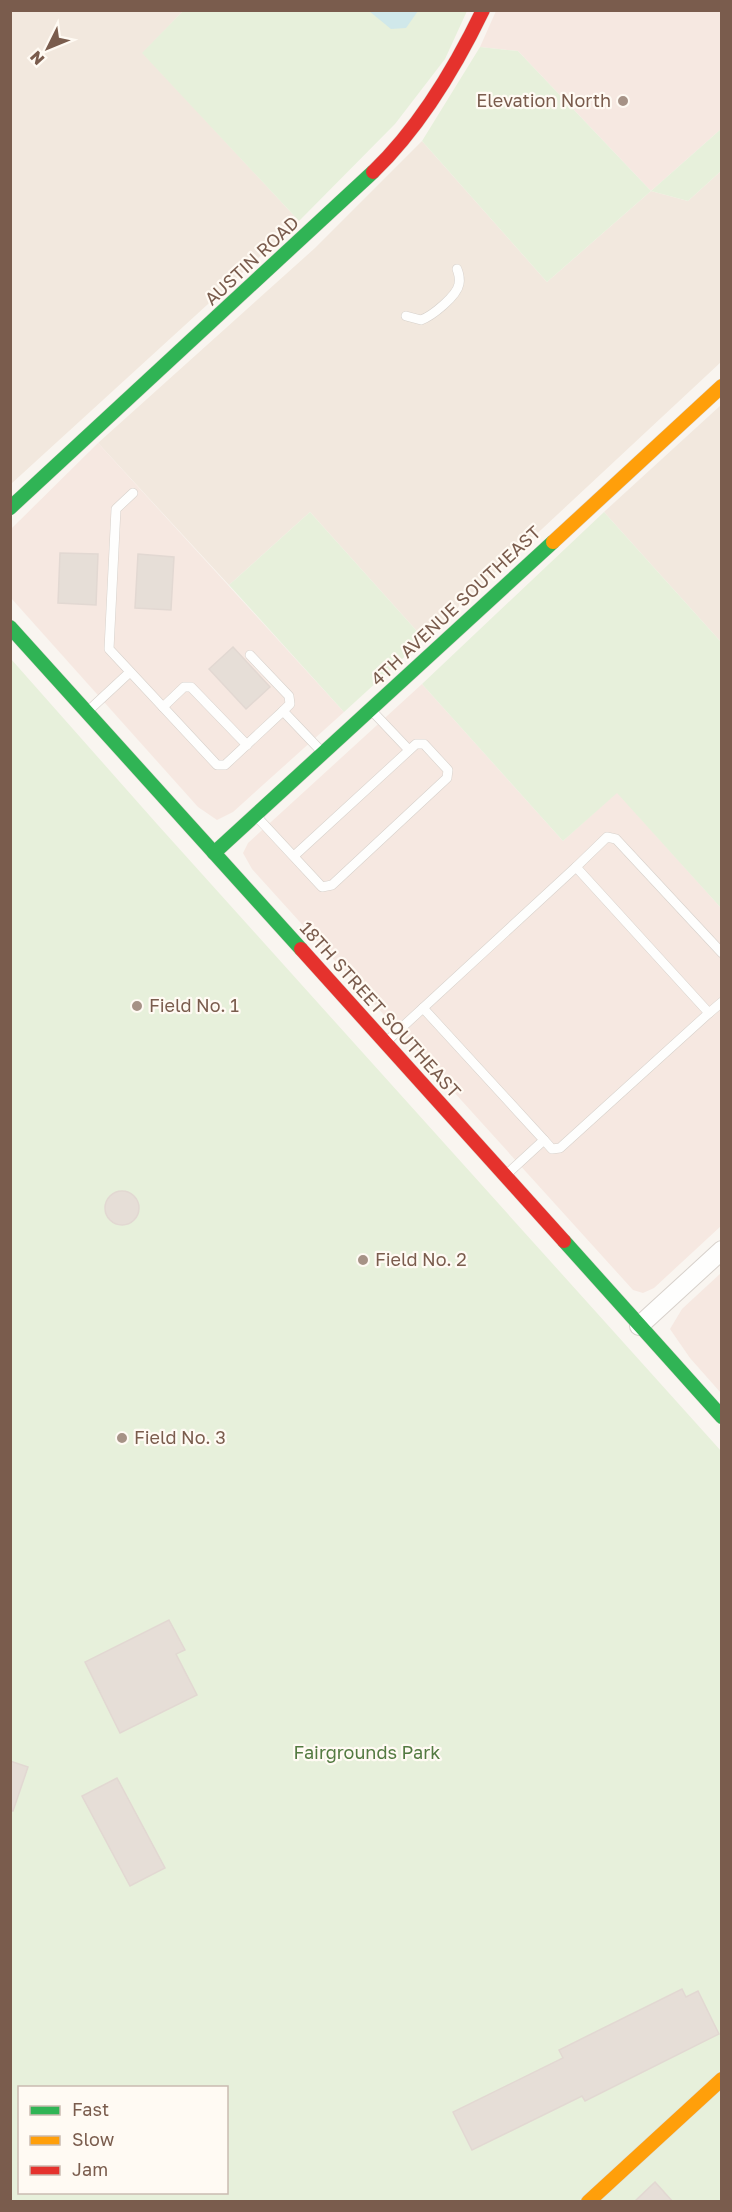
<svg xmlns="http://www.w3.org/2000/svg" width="732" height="2212" viewBox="0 0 732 2212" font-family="'Golos Text',sans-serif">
  <rect width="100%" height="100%" fill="#f9f5f0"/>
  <g fill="#f2e8de">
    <polygon points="11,11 183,11 143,53 299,221 11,484"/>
    <polygon points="422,141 547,282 651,191 688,201 721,171 721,362 424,639 310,512 229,585 98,443 315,248"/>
    <polygon points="721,405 721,642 604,512"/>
  </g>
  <g fill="#f6e8e1">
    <polygon points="496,11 721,11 721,129 651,191 518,51 480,47"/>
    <polygon points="98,443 344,712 233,812 217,820 198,807 11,598 11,529"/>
    <polygon points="422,684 563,841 617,792 721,908 721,1226 654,1288 643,1293 633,1290 252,869 243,853 248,843"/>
    <polygon points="721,1273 721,1393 690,1358 670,1329 682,1309"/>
  </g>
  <g fill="#e7f0db" fill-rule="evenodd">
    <polygon points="183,11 467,11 445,59 395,124 299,221 142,53"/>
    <polygon points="480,47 518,51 651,191 721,129 721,171 688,201 651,191 547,282 422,141"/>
    <polygon points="310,512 424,639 344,712 229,585"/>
    <polygon points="604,512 721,642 721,908 617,793 563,841 422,684"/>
    <path d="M11,659L157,824L722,1452L721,2201H11ZM20,2088H226V2192H20Z"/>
  </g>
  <polygon fill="#d0e8ea" points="369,11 418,11 406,28 391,29"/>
  <g fill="#e6ded7" stroke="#e2d8d2" stroke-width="1.5">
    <polygon points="60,553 98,554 96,605 58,603"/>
    <polygon points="138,554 174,557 171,610 135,608"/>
    <polygon points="233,647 270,687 246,709 209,669"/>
    <circle cx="122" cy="1208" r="17"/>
    <polygon points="169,1620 185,1650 176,1654 197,1695 120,1733 85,1662"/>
    <polygon points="10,1761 28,1767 13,1811 10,1811"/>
    <polygon points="117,1778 165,1868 130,1886 82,1796"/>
    <polygon points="682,1989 686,1997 698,1991 719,2034 585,2101 582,2096 472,2150 453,2112 563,2058 559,2050"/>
    <polygon points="655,2182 673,2202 634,2202"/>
  </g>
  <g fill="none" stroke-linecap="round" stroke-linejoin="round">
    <defs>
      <g id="lane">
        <path d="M406,316L421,320C432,316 457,296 459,284C460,279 459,274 457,269"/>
        <polyline points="133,493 116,509 109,649 217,765 225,765 283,711 322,752"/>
        <polyline points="250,655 289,696 290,704 283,711"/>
        <polyline points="163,707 184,687 191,687 247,745"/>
        <polyline points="88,711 130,672"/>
        <polyline points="372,711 409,750"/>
        <polyline points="257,817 322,887 332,885 447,778 448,770 424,744 416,744 294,856"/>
        <polyline points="576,867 607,837 616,839 722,953"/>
        <polyline points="423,1008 576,867 709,1013 560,1148 552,1149 544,1140"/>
        <polyline points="709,1013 722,1002"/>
        <polyline points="386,1042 423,1008 544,1140 507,1174"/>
      </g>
      <polyline id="street" points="639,1326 722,1250"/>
      <g id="fast">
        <polyline points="10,508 373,172"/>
        <polyline points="10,627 301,949"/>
        <polyline points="214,853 553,542"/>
        <polyline points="564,1241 722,1417"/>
      </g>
      <g id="slow">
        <polyline points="553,542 722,386"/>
        <polyline points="588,2202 722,2079"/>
      </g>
      <g id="jam">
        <path d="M373,172C420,127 455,68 483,10"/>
        <polyline points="301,949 564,1241"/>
      </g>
    </defs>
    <use href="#lane" stroke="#d7d1cb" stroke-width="10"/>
    <use href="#street" stroke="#d7d1cb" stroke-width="20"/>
    <use href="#fast" stroke="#d9d2cb" stroke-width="15"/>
    <use href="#slow" stroke="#d9d2cb" stroke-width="15"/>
    <use href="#jam" stroke="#d9d2cb" stroke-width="15"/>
    <use href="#lane" stroke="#fefefd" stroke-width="9"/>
    <use href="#street" stroke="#fefefd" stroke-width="18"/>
    <use href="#fast" stroke="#30b455" stroke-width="14"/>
    <use href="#slow" stroke="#ff9f0a" stroke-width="14"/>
    <use href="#jam" stroke="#e5322d" stroke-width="14"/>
  </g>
  <g fill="#a69286" stroke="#fffaf3" stroke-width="2">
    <circle cx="623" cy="101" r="6"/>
    <circle cx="137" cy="1006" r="6"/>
    <circle cx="363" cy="1260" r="6"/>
    <circle cx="122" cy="1438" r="6"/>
  </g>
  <g text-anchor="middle" stroke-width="4.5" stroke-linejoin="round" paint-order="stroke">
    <g font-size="18" fill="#7a5c4d" stroke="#fffaf3" text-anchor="start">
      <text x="611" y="107" text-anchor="end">Elevation North</text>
      <text x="149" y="1012">Field No. 1</text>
      <text x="375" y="1266">Field No. 2</text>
      <text x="134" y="1444">Field No. 3</text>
    </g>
    <g font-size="18" fill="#7a5c4d" stroke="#fffaf3">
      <text transform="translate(252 261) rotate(-43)" y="6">AUSTIN ROAD</text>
      <text transform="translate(456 606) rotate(-43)" y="6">4TH AVENUE SOUTHEAST</text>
      <text transform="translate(380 1010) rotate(48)" y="6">18TH STREET SOUTHEAST</text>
    </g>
    <g font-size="18" fill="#537a41" stroke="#fffaf3">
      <text x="367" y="1759">Fairgrounds Park</text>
    </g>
  </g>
  <rect width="732" height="2212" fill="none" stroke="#7a5c4d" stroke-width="24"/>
  <rect x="18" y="2086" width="210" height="108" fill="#fffaf3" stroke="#cabbb1" stroke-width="1.5"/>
  <rect x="30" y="2106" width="30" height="9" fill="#30b455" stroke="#cabbb1" stroke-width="1.5"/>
  <text x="72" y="2116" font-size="18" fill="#7a5c4d">Fast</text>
  <rect x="30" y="2136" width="30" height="9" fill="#ff9f0a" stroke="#cabbb1" stroke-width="1.5"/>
  <text x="72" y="2146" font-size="18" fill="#7a5c4d">Slow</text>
  <rect x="30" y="2166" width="30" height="9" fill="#e5322d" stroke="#cabbb1" stroke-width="1.5"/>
  <text x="72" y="2176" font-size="18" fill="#7a5c4d">Jam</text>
  <g transform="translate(48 48) rotate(227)" stroke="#fffaf3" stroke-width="4.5" paint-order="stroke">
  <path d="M0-4.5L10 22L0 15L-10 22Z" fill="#7a5c4d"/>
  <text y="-9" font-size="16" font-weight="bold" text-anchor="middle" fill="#7a5c4d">N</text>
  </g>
</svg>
